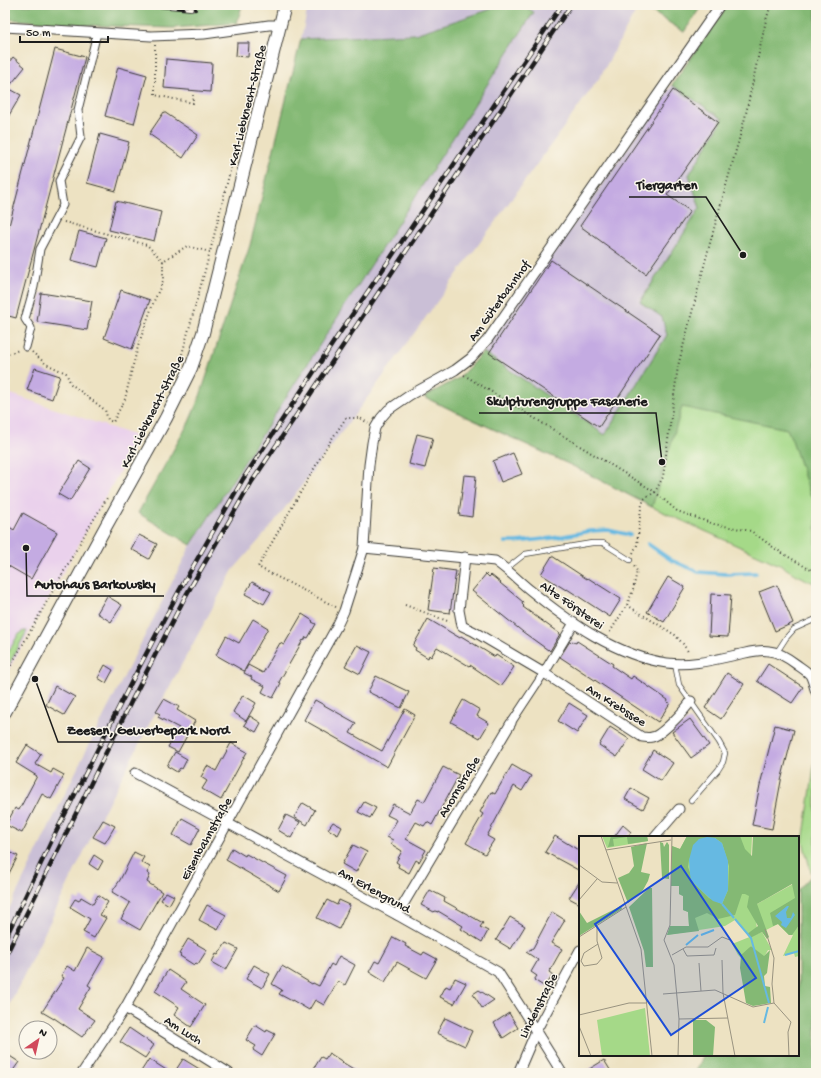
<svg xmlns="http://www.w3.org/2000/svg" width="821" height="1078" viewBox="0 0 821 1078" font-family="'Gochi Hand',sans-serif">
  <rect width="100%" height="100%" fill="#fbf7ec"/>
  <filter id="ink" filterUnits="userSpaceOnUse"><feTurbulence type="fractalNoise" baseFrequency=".025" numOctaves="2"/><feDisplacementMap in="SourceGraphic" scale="8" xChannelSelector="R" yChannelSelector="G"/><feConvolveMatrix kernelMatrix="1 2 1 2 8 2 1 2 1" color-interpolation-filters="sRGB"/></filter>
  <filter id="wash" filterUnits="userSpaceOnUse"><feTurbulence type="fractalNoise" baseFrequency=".012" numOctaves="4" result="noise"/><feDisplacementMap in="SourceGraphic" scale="16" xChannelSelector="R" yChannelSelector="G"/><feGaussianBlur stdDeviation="0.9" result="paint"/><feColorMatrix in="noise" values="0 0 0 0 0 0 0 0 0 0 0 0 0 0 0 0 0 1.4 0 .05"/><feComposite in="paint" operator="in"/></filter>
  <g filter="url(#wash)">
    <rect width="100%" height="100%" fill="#ede2c2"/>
    <polygon fill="#ead1ec" points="5,392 139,437 5,676"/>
    <g fill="#cabfd6">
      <polygon points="342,5 504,5 415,34 301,39 308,7"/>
      <polygon points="522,5 639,5 600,77 373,390 269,529 233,570 152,719 98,823 5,1014 5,917 82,759 191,545 534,12"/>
      <polygon points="672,85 723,119 689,175 700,208 640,301 662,317 667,335 605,435 483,352"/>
    </g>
    <g fill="#a5d988" stroke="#607a52">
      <polygon points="728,5 816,5 816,584 796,575 782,566 652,507 575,467 424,397 459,378 483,352 605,435 667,335 662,317 640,302 700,208 689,175 723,119 672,85"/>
      <polygon points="24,631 27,631 5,672 5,658 18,635"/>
      <polygon points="816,745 816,871 812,875 803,842 812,782"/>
    </g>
    <g fill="#84b974" stroke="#506a48">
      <polygon points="5,5 242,5 237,23 173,28 82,25 5,19"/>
      <polygon points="504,5 522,5 534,12 191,545 138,513 189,422 200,396 250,245 301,39 415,34"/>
      <polygon points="649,5 702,5 684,32 651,11"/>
      <polygon points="728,5 816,5 816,499 810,494 792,440 787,429 682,407 652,507 575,467 424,397 459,378 483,352 605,435 667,335 662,317 640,302 700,208 689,175 723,119 672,85"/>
      <polygon points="816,871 816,1073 695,1073 704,1055 798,1055 798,890"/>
    </g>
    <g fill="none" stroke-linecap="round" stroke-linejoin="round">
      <g stroke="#66b9e2" stroke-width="3.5">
        <polyline points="505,542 516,542 553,538 590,531 608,530 630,535"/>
        <polyline points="648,544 671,560 698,572 726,574 756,573"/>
      </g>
    </g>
    <g id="blocks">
      <g fill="#c4abe2">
        <polygon points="237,43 249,43 248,57 236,56"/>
        <polygon points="55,49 85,57 16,318 5,315 5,241"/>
        <polygon points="13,57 25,67 8,88 21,95 5,122 5,67"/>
        <polygon points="166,59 212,63 210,92 164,88"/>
        <polygon points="118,67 147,75 134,124 105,116"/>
        <polygon points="673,90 718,122 667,195 690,211 646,274 580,226"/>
        <polygon points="164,112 198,135 183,158 149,134"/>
        <polygon points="100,134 129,142 116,191 87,183"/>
        <polygon points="116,201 161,212 154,241 109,230"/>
        <polygon points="79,231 106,238 98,267 71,260"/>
        <polygon points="551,260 660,334 599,427 489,353"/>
        <polygon points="121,290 150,300 132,349 104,338"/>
        <polygon points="41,293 92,301 87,330 37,322"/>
        <polygon points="35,368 60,376 52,399 27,390"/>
        <polygon points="417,434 433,438 425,468 409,464"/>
        <polygon points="513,453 522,474 501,482 493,461"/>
        <polygon points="79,461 90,468 70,501 58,494"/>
        <polygon points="464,475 476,476 472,517 459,515"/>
        <polygon points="23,513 57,532 31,579 5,564 5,524 14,530"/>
        <polygon points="139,535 157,544 149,559 131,549"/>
        <polygon points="552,556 587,579 588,578 621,599 610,617 567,589 566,590 541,574"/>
        <polygon points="434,568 456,571 450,613 428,610"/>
        <polygon points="486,574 489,577 491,575 501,583 500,583 523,602 522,604 524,606 523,607 560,634 550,651 548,649 548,650 523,632 472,591"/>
        <polygon points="668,577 685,587 664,622 647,612"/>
        <polygon points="252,582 271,592 264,604 245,594"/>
        <polygon points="777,585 793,623 775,631 759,592"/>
        <polygon points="711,594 731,595 728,637 709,636"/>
        <polygon points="107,596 122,605 111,622 97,613"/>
        <polygon points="302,614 313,621 312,622 316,624 308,638 306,637 304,641 303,640 279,682 281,683 273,698 262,692 265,686 251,679 252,677 244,673 248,665 263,673 280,643 284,645"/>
        <polygon points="253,619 268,628 244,671 216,655 226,636 239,643"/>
        <polygon points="428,619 460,638 461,636 495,657 496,655 514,667 501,686 470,665 469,666 437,647 431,657 429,655 428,658 415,650 416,648 413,646"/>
        <polygon points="570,641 571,642 572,641 576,643 577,641 613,664 612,666 631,679 633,676 668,700 667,702 670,703 658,722 560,657"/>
        <polygon points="357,645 371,652 360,674 345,666"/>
        <polygon points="768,664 803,687 792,703 757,681"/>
        <polygon points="105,665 113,670 106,683 98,678"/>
        <polygon points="727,673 744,684 721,719 705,708"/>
        <polygon points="376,676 409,692 401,708 368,692"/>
        <polygon points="55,686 75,697 64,715 46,705"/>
        <polygon points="243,695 256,703 246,721 233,712"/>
        <polygon points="164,699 179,707 177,710 195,721 178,752 168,747 179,728 158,717 160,714 156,712"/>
        <polygon points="315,700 356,723 350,733 382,751 405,709 415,715 387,767 304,720"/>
        <polygon points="463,700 480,710 477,716 489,723 480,738 451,722"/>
        <polygon points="569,703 588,715 577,733 558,721"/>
        <polygon points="250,716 261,723 256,732 244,725"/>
        <polygon points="690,719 709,745 691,758 672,732"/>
        <polygon points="775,725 794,730 781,781 772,829 752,825 760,785"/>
        <polygon points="610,727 629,739 617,757 599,745"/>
        <polygon points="231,743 247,752 221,800 202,789 207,781 201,777 207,766 216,771"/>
        <polygon points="27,745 41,754 35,764 51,773 53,769 64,775 51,799 42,794 22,833 6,825 15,808 19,810 37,776 16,763"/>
        <polygon points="653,750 673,763 661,781 642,769"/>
        <polygon points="175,752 187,759 182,769 180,768 177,772 167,766"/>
        <polygon points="512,765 531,776 522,791 514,786 487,836 494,840 485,854 466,843 483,814 480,812 491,792 495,794"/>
        <polygon points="443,767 459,775 432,825 427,822 424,826 416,822 406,839 426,850 419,862 416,860 409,873 398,867 399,864 396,862 402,851 391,844 393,840 387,837 397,820 387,815 393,804 410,813 418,799 424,802"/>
        <polygon points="631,788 649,798 643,809 625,799"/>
        <polygon points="364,802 376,808 370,818 358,812"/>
        <polygon points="303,803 315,810 307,825 294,817"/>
        <polygon points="286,815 300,822 291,838 278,830"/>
        <polygon points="182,818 200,828 191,845 173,835"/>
        <polygon points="103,820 115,826 105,843 93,837"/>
        <polygon points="333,822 342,827 338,835 328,829"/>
        <polygon points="623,825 631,832 627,837 614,837"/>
        <polygon points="555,836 580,851 580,871 545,852"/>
        <polygon points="353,845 367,852 356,872 342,864"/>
        <polygon points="232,848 245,856 246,854 287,876 279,891 226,860"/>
        <polygon points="5,850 18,856 5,881"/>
        <polygon points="134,852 144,857 141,862 150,867 147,873 150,875 147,882 162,892 140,930 121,919 130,903 112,892 120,880"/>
        <polygon points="94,855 103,861 98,870 89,864"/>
        <polygon points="580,881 580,904 569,898"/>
        <polygon points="430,890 445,898 444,901 483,923 480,927 488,931 482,942 461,929 463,926 438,911 438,912 435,911 434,912 421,905"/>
        <polygon points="166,892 174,896 169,905 161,900"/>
        <polygon points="98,895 108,902 100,915 106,918 94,938 83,932 90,919 70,907 75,899 79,901 81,897 93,904"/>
        <polygon points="327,900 337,905 339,900 350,905 339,929 317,918"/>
        <polygon points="207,905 226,915 218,930 199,920"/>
        <polygon points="552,912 565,920 551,943 562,949 549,972 553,975 545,987 534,980 537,976 531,972 538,960 526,952 533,948"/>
        <polygon points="510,917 525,926 511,949 496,940"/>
        <polygon points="393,937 406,944 405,946 422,955 424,952 437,959 426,978 397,962 385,982 369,972 375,961 379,963"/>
        <polygon points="188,939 207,950 198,964 196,963 194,965 180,956 181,955 179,954"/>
        <polygon points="226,943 238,949 226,970 212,962 216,954 218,955"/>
        <polygon points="87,948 104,957 88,985 91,987 78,1009 95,1020 82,1037 54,1018 54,1019 42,1012 64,978 61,976 67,966 75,971"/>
        <polygon points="339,956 355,965 345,985 338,981 324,1005 315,1000 309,1010 292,1000 292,1001 279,994 282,990 272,984 282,966 312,984 313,983 319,986 331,964 334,966"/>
        <polygon points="254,965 270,974 262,988 246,979"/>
        <polygon points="168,970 186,982 181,989 205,1005 191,1027 174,1015 179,1007 155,991"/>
        <polygon points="455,978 466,983 454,1004 440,997 446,986 450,988"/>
        <polygon points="479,990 494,1000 482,1008 473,994"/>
        <polygon points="509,1013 518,1028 503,1038 494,1023"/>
        <polygon points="445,1018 472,1031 465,1046 437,1033"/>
        <polygon points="255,1025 266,1032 267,1030 275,1034 262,1056 253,1050 256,1046 246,1040"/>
        <polygon points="129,1028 154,1045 145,1058 120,1042"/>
        <polygon points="5,1053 19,1062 12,1072 5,1067"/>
        <polygon points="329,1053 343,1062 342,1062 360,1073 311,1073 321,1057 325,1059"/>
        <polygon points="149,1059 171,1073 140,1073"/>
        <polygon points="183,1059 206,1073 174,1073"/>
        <polygon points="604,1060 612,1073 583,1073"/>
      </g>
    </g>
  </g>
  <g filter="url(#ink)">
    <use href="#blocks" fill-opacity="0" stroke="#3b3a35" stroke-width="1"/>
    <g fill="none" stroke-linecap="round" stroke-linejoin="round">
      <defs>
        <g id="service">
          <polyline points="506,569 525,554 592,543 603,543 630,560"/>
          <polyline points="777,652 786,638 794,629 816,619"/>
          <polyline points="675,664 679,685 719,742 725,753 723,762 718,770 691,801"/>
        </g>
        <g id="pedestrian">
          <polyline points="26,347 31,328 25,319 34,287 40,249 63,205 59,181 81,137 78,110 97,33"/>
          <polyline points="511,723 544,673"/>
        </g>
        <g id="minor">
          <polyline points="5,27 151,36 204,34 269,25 280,25"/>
          <path d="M364,548L495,561C508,570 518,580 530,590C569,622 617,656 667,663C691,666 713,660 736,655C747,653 758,649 769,651C779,652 788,658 796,664C800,667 807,671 810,675C813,680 814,687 816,692"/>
          <path d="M465,557L459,610L462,626L473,631L544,673L642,737C645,737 649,738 652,737C662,735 685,710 691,701"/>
          <polyline points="544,673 574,623"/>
          <polyline points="135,773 397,915 498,972 522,1009 562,1073"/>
          <polyline points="655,837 679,809"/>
          <polyline points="397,915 511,723"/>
          <polyline points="125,1008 229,1073"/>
          <polyline points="82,1073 125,1008 337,626 344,611 364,548 369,465 372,443 375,428 381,418 388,410 410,395 441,378 455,370 471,358 488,339 720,5"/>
          <polyline points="518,1073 536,1031 580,950"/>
        </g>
        <polyline id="tertiary" points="5,712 106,526 166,418 191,368 203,333 285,5"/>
      </defs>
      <use href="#service" stroke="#3b3a35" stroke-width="6"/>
      <use href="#pedestrian" stroke="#3b3a35" stroke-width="9"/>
      <use href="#minor" stroke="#3b3a35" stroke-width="11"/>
      <use href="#tertiary" stroke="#3b3a35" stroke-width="14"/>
      <g stroke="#3b3a35" stroke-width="2" stroke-dasharray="1 3" stroke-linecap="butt">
        <polyline points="155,45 155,95 193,103 193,95"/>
        <polyline points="64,222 147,245 163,261"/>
        <polyline points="32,352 46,364 66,373 71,384 105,410 108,420 113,422 125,399 132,369 139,343 154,301 163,281 163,261 187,246 210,252"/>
        <polyline points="5,355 19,350"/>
        <polyline points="181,358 210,252 233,159"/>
        <polyline points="464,375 655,492 677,511 714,524 751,531 777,550 809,569 816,572"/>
        <polyline points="633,553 637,545 641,508 644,499 655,492 663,477 678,366 710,243 745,118 766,20 771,5"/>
        <polyline points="405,605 450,622"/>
        <polyline points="627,605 675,635 683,644 689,653"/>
        <polyline points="336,607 258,567 327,446 346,418 360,418 368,423"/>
        <polyline points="610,632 627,605 633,590 637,571 634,566"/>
        <polyline points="5,676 86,532 107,498"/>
      </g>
      <use href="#service" stroke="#fff" stroke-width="4.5"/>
      <use href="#pedestrian" stroke="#fff" stroke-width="7"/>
      <use href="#minor" stroke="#fff" stroke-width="9"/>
      <use href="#tertiary" stroke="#fff" stroke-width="12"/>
      <defs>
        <g id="rail">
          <polyline points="149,5 195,9"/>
          <polyline points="5,939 52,840 133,679 179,591 243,479 337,337 562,5"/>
          <polyline points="5,957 132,700 185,597 251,483 571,5"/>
        </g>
      </defs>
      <use href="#rail" stroke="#1c1c1c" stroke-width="4.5"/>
      <use href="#rail" stroke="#fbf7ec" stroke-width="3" stroke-dasharray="9" stroke-linecap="butt"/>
    </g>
  </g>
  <g text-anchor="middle" stroke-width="3" stroke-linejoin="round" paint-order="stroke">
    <g font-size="13" fill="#1c1c1c" stroke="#fbf7ec">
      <text transform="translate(246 105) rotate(-76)" y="5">Karl-Liebknecht-Straße</text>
      <text transform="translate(498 300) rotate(-54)" y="5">Am Güterbahnhof</text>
      <text transform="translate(151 411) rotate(-63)" y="5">Karl-Liebknecht-Straße</text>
      <text transform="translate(573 604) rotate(35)" y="5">Alte Försterei</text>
      <text transform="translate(617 704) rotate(32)" y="5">Am Krebssee</text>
      <text transform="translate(458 786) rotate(-59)" y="5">Ahornstraße</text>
      <text transform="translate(205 838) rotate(-61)" y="5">Eisenbahnstraße</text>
      <text transform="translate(375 889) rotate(29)" y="5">Am Erlengrund</text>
      <text transform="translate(537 1005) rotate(-63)" y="5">Lindenstraße</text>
      <text transform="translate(184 1029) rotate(32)" y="5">Am Luch</text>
    </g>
  </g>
  <g transform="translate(579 836)">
    <rect width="220" height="220" fill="#ede2c2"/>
    <path d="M23,0H68L69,5L28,12ZM108,0H173L170,68H178L216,47L220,69V120L216,121L215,117L204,120L214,99H210L199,88L187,94L177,85L178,93L168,98L156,84L146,90L88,99L91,90H110L109,76L104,74V60L100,58V50H92L93,10L101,13ZM183,96L193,114H189L185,121L172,110L162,122L159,119L153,108ZM66,172L71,220H23L18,184Z" fill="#a5d988"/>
    <path d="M32,0H68L69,5L49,8L48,1L34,3L35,10L29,11ZM108,0H161L166,13L173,20L174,0H220V89L213,99H210L199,88L194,90L191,77L216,62L213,48L178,68L190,101L188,103L183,96L171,102L168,98L179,90L168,71L170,60L166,58H163L156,79L139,83L128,77L116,82L120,95L88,99L91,90H110L109,76L104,74V60L100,58V50H92L93,10L101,13ZM136,2L143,7L150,30L149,54L143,68L130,62L115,47L109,31L110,24L120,3ZM81,6L84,7L85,11L88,6L90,9V43L83,42ZM68,7L62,36L71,38L69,45L64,54L49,67L39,42L50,37L55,30L52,11ZM70,52H73L74,131H67L65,115L50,71ZM42,70L43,73L0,100V75L8,87ZM172,110L185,120L191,114L188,137L185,140L186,150L191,151L192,167L174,170L167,167L161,132L162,119ZM114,184H127L136,191L134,220H114Z" fill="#84b974" fill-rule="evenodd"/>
    <path d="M128,1L136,2L143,7L149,25V54L143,68L134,65L125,57L112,44L111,38L110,24L114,9L120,3ZM208,70H210L207,76L208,82H212L214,76L216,79L207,92L202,89L203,86L196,80Z" fill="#66b9e2"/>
    <path fill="none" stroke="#66b9e2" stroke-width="2" d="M143,68L155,82M156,83L172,102L190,167M122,99L135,94M107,109L119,99M206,119L220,115M185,187L189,171"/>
    <path fill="none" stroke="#999380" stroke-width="1" d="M22,0L62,113L73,220M93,0L91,89L85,104L95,129L100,183L99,220M27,14L92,4M0,29L23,46L38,47M0,64L18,43M18,91V105L23,122L18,128L5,130L2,125L5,117L19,108M186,93L195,122L193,148L195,167L212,186L209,196L210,220M0,101L47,71M104,113L108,120L135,119L137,112M93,119L107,111H129L143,101L151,104M143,124L144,157L156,220M120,127L122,155M84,158L136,154L174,171L195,167M0,179L50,167H67M100,183L149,182M0,190L12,220"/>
    <path fill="#1d4ed8" fill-opacity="0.15" stroke="#1d4ed8" stroke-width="2" d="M102,30L177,142L92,199L16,88Z"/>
    <rect width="220" height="220" fill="none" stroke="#1c1c1c" stroke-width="2"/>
  </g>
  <path fill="none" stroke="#1c1c1c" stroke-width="1.5" d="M743 255L706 197H629M662 462L656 413H479M26 548L27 596H164M35 679L58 742H237"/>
  <g fill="#1c1c1c" stroke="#fbf7ec" stroke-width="1.5">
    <circle cx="743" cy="255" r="4"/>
    <circle cx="662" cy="462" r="4"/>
    <circle cx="26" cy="548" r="4"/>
    <circle cx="35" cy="679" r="4"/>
  </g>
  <g font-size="14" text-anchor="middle" font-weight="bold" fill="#1c1c1c" stroke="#fbf7ec" stroke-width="3" stroke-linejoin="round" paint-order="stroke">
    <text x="667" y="189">Tiergarten</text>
    <text x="567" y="405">Skulpturengruppe Fasanerie</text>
    <text x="95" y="588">Autohaus Barkowsky</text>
    <text x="148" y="734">Zeesen, Gewerbepark Nord</text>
  </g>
  <rect width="821" height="1078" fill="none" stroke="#fbf7ec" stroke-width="20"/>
  <g transform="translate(38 1040) rotate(34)"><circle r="19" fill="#fbf7ec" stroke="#a29f99"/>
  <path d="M0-3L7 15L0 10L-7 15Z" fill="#d1495b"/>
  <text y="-6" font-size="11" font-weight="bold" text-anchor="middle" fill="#1c1c1c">N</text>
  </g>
  <path d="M20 36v6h88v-6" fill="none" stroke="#1c1c1c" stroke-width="2"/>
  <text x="26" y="36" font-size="12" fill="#1c1c1c" stroke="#fbf7ec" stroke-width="3" paint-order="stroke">50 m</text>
</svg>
